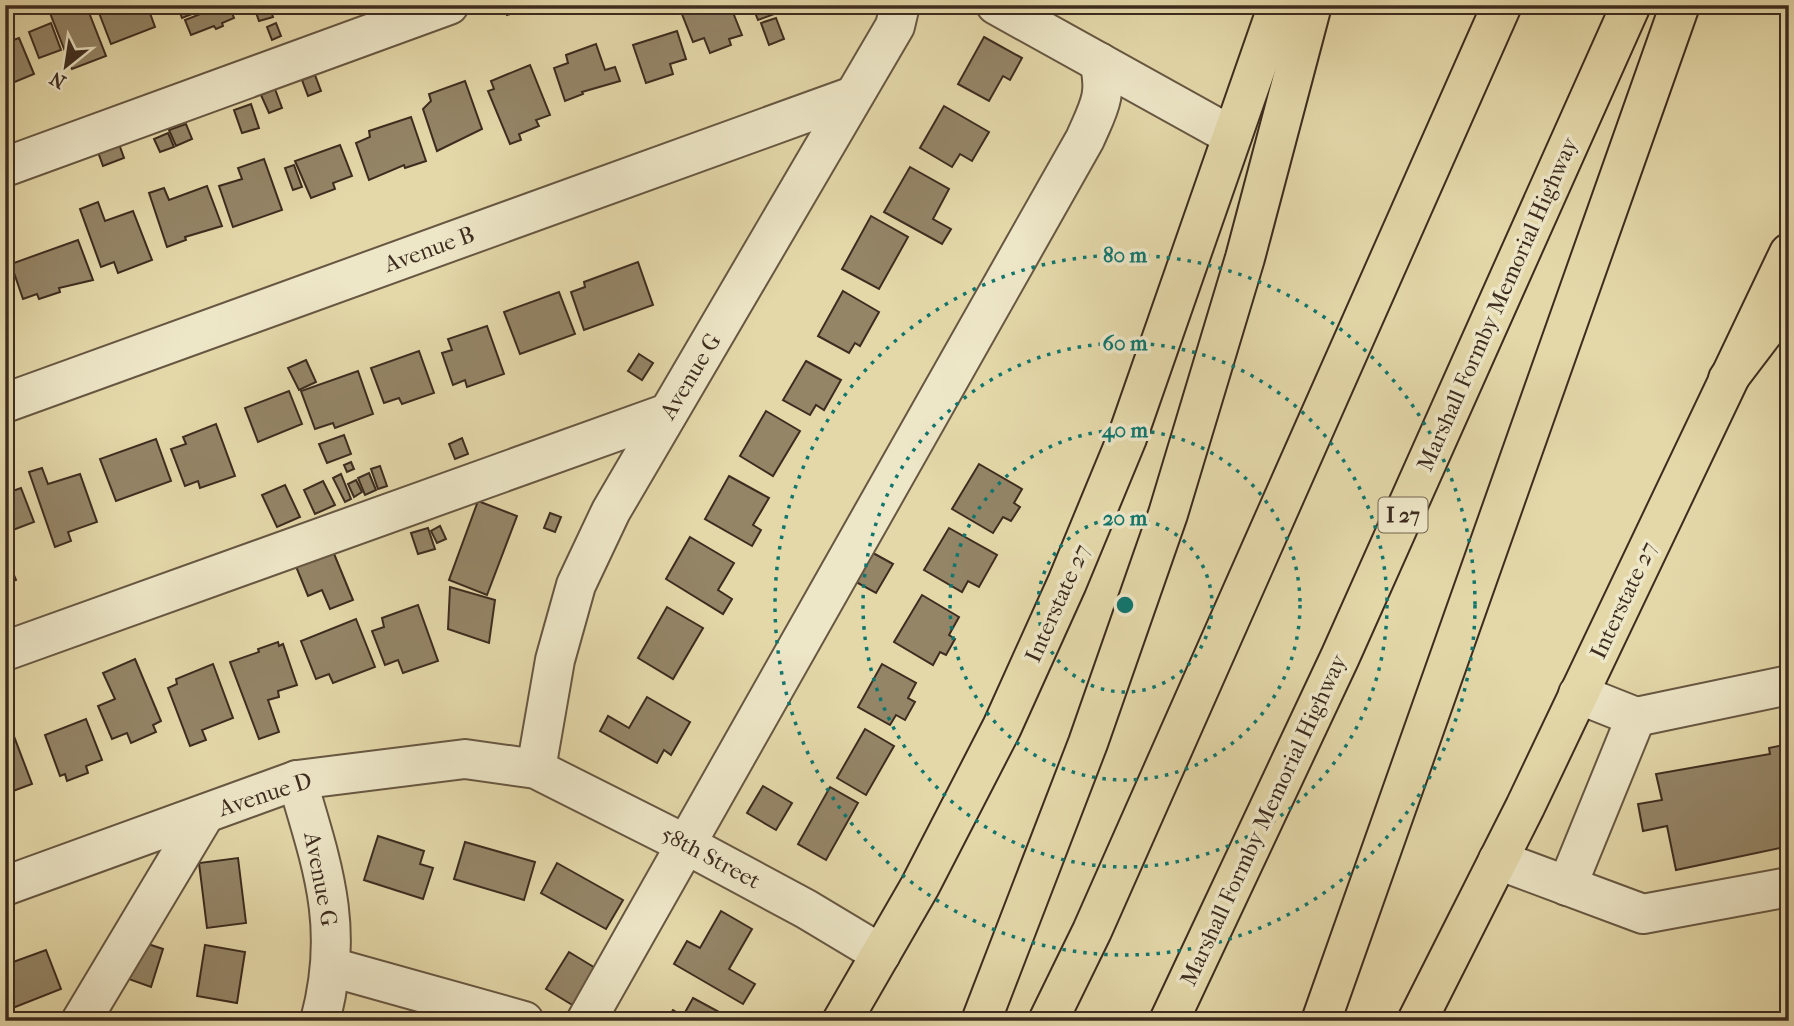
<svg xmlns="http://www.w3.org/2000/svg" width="1794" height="1026" viewBox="0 0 1794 1026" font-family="'IM FELL French Canon',serif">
  <rect width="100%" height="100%" fill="#e4d8a9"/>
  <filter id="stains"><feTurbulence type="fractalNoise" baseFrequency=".00286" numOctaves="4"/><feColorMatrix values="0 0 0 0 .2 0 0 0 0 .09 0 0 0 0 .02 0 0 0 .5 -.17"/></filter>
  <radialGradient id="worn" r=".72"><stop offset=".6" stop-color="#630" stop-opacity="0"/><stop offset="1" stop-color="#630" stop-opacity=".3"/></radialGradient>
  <g fill="#948567" stroke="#3d2c1f" stroke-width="2">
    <polygon points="70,5 86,5 106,56 72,69 50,13"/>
    <polygon points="96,5 147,5 155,27 111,44"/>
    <polygon points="177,5 215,5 182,18"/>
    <polygon points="223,5 229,5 234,18 222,23 223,26 216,29 214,26 191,35 185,20"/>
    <polygon points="269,5 273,17 259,21 254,7"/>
    <polygon points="503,5 521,5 522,10 507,15"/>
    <polygon points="691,5 730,5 742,35 729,39 731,45 710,53 704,38 693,42 680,9"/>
    <polygon points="752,5 799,5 758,20"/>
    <polygon points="776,18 784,39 769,45 761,23"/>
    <polygon points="51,23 61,50 39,58 29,32"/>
    <polygon points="276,23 281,36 272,40 267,27"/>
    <polygon points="677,31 686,59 670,64 673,74 646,83 633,45"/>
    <polygon points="984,37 1022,58 1010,80 1003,76 989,101 958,84"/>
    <polygon points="19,38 34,74 5,86 5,43"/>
    <polygon points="596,44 605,70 615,67 620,81 582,92 583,94 565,101 554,68 568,63 566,55"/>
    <polygon points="530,65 550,115 536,120 539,126 519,134 521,140 510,144 488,91 494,89 491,81"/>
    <polygon points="315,75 321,91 308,96 302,80"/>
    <polygon points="465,81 482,129 437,151 423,109 431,101 429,94"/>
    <polygon points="275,89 282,108 269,113 261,95"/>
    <polygon points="251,104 259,128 242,133 234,110"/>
    <polygon points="944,106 989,132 972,161 960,154 952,167 920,148"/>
    <polygon points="411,117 426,161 405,168 404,165 369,180 356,143 370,137 369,131"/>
    <polygon points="186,124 192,139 176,146 169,130"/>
    <polygon points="168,133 174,147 160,152 154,139"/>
    <polygon points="119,144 124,158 103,166 98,152"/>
    <polygon points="340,145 352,176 333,183 335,189 311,198 295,161"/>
    <polygon points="264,159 282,210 233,227 219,186 242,179 238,168"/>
    <polygon points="294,165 302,187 293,190 285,168"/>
    <polygon points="910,167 949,189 933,219 951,229 942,244 884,212"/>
    <polygon points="207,186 222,226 185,237 186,240 167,247 149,193 164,188 169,200"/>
    <polygon points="98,202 105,221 133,211 152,260 118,273 114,262 101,267 80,209"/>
    <polygon points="871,216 908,237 879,289 842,269"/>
    <polygon points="78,240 93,280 59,288 60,292 39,299 37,294 23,299 11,264"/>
    <polygon points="638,262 653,305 584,330 571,292 585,287 584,282"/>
    <polygon points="843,291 879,312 860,346 855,343 849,353 818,336"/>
    <polygon points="559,292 575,334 520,354 504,312"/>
    <polygon points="487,326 504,374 467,387 465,380 453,385 442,353 452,350 448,339"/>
    <polygon points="419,351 434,393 402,404 399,398 384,403 371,368"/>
    <polygon points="639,354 653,363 642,380 628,371"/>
    <polygon points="306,360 316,382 299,390 288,368"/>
    <polygon points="806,361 841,380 824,410 816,405 810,415 783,400"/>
    <polygon points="358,371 373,414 335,428 333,423 315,429 301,391"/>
    <polygon points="289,391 302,424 258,442 245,408"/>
    <polygon points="766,411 800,431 773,476 740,456"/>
    <polygon points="216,424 235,476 200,488 198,481 185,486 171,449 186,444 183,437"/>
    <polygon points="344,435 351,454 327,463 319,444"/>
    <polygon points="462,438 468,454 455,459 449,444"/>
    <polygon points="156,439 171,481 116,501 100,459"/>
    <polygon points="351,462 354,469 347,472 344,465"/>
    <polygon points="979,464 1022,489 1014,503 1020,507 1011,521 1003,517 993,533 952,509"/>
    <polygon points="380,466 387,486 378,489 371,469"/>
    <polygon points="42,468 48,484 80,474 97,522 68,532 71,541 55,547 29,472"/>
    <polygon points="369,473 376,490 365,495 358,478"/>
    <polygon points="341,474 351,499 345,502 333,478"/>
    <polygon points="729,476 769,498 753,525 761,530 752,546 705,519"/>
    <polygon points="356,480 362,492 354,497 348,484"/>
    <polygon points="323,481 335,505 315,514 304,490"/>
    <polygon points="285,485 300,517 277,527 262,495"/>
    <polygon points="21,488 34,522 5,533 5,489 7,493"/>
    <polygon points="478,501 517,516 487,595 449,580"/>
    <polygon points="550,513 561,517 555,532 544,528"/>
    <polygon points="440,526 446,539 437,543 431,531"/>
    <polygon points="428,528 435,549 418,554 411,533"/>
    <polygon points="949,528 997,555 979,587 968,581 962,592 924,570"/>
    <polygon points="690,537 734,563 718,590 732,599 723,614 666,579"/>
    <polygon points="330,544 353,600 330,609 322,590 308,596 293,559"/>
    <polygon points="864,548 893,564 876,593 847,577"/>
    <polygon points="5,554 16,580 5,584"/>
    <polygon points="450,587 495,600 489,643 448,629"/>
    <polygon points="922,595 959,617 949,635 955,639 946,655 940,652 933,665 894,642"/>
    <polygon points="418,605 438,661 403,673 398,660 385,665 372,631 384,627 382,618"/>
    <polygon points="667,607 703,628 673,679 638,658"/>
    <polygon points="356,619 375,667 333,683 329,674 316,679 301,641"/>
    <polygon points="278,642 279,646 283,644 297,685 278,691 279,697 268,700 279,732 259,739 230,662 259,652 258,649"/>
    <polygon points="135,659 161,721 153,725 156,732 131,743 127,733 112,739 98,706 115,699 103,673"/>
    <polygon points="213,664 233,718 202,730 206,740 190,746 168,688 177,684 176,679"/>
    <polygon points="882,664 916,683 908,698 915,702 905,720 896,715 890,725 858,707"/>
    <polygon points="647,697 690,722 671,755 664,750 657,763 600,731 608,716 629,728"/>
    <polygon points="86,719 102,760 86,766 88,773 67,781 65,774 60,776 45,735"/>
    <polygon points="865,729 894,746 866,795 837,778"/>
    <polygon points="12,731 32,784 5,794 5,734"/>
    <polygon points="1789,744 1789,846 1676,870 1667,826 1643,831 1638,804 1662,800 1656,774 1770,754 1769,748"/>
    <polygon points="763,786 792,803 776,830 747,813"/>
    <polygon points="830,787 858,803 826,860 798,844"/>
    <polygon points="378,836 424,851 420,864 433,868 423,899 364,880"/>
    <polygon points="465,842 535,862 524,900 454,879"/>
    <polygon points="238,858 246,923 207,928 199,863"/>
    <polygon points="557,863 623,900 606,929 541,893"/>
    <polygon points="721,911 752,929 729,969 755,984 743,1004 674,964 687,941 700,948"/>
    <polygon points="136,940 163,949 151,987 123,977"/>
    <polygon points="205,945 245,952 237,1003 197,996"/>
    <polygon points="46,950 61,989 5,1011 5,965"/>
    <polygon points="569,952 597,969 574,1006 546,989"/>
    <polygon points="693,998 734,1020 666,1021 673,1010 683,1016"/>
  </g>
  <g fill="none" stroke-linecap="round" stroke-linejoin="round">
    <defs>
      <g id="minor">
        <polyline points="996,5 1232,136"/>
        <polyline points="5,167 449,5"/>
        <polyline points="5,403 853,96"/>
        <polyline points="5,651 668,413"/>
        <polyline points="1578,694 1636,717"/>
        <polyline points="536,769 555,660 576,585 611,511 895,26 900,5"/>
        <path d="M297,780C323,868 345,928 320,1021"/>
        <polyline points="1498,860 1643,914 1789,887"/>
        <polyline points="5,886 297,780 465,759 536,769 687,845 806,909 881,954"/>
        <polyline points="1567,886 1636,717 1789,685"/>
        <polyline points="331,967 524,1021"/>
        <polyline points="81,1021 205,814"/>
        <path d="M586,1021L1085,139C1098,109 1108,95 1099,62"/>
      </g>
      <g id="major">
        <polyline points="842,1021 920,886 1002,727 1067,583 1127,438 1278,5"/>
        <polyline points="1417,1021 1525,807 1789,253"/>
      </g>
      <g id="highway">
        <polyline points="1728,379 1779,312 1789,304"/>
        <polyline points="981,1021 1088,743 1168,514 1245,258 1312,5"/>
        <polyline points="1048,1021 1092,931 1502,5"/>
        <polyline points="1169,1021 1340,657 1631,5"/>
        <polyline points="1321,1021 1680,5"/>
      </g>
    </defs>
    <use href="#minor" stroke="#675742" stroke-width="42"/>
    <use href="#major" stroke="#3d2c1f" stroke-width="42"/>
    <use href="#highway" stroke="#3d2c1f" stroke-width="42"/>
    <use href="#minor" stroke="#ede6c7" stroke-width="38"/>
    <use href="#major" stroke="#e4d8a9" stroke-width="38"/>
    <use href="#highway" stroke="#e4d8a9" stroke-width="38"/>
  </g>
  <g fill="none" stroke="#0f766e" stroke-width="3.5" stroke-dasharray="3.5 7">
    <circle cx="1125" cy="605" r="87"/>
    <circle cx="1125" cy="605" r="175"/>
    <circle cx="1125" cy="605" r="262"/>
    <circle cx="1125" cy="605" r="350"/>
  </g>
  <g text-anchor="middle" stroke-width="7" stroke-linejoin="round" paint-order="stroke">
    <rect fill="#ede6c7" stroke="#726451" stroke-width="2" x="1378.5" y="497.5" width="49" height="35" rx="5"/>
    <g font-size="21" font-weight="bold" fill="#3d2c1f">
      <text x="1403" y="522">I 27</text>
    </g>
    <g font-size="23" fill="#3d2c1f" stroke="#ede6c7">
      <text transform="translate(429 249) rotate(-20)" y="8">Avenue B</text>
      <text transform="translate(1497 304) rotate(-66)" y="8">Marshall Formby Memorial Highway</text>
      <text transform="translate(690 376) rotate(-59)" y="8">Avenue G</text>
      <text transform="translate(1623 600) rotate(-65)" y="8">Interstate 27</text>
      <text transform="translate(1057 603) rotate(-66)" y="8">Interstate 27</text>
      <text transform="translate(265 794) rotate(-18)" y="8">Avenue D</text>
      <text transform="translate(1263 820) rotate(-65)" y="8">Marshall Formby Memorial Highway</text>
      <text transform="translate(711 857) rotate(28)" y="8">58th Street</text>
      <text transform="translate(321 879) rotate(79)" y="8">Avenue G</text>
    </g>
  </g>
  <circle cx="1125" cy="605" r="10" fill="#0f766e" stroke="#ede6c7" stroke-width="3.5"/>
  <g font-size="21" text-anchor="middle" font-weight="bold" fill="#0f766e" stroke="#ede6c7" stroke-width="7" stroke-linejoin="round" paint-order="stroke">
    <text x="1125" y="262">80 m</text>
    <text x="1125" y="350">60 m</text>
    <text x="1125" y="437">40 m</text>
    <text x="1125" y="525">20 m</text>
  </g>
  <rect width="1794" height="1026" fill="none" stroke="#e4d8a9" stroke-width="28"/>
  <rect x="7" y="7" width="1780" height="1012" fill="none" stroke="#3d2c1f" stroke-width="3.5"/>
  <rect x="14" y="14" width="1766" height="998" fill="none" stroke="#3d2c1f" stroke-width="2"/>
  <g transform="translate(66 66) rotate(210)" stroke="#ede6c7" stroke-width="5" paint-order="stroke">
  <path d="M0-5L12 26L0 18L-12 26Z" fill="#3d2c1f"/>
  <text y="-10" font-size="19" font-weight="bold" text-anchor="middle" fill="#3d2c1f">N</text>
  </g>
  <rect width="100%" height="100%" filter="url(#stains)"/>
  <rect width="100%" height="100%" fill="url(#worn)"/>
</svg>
